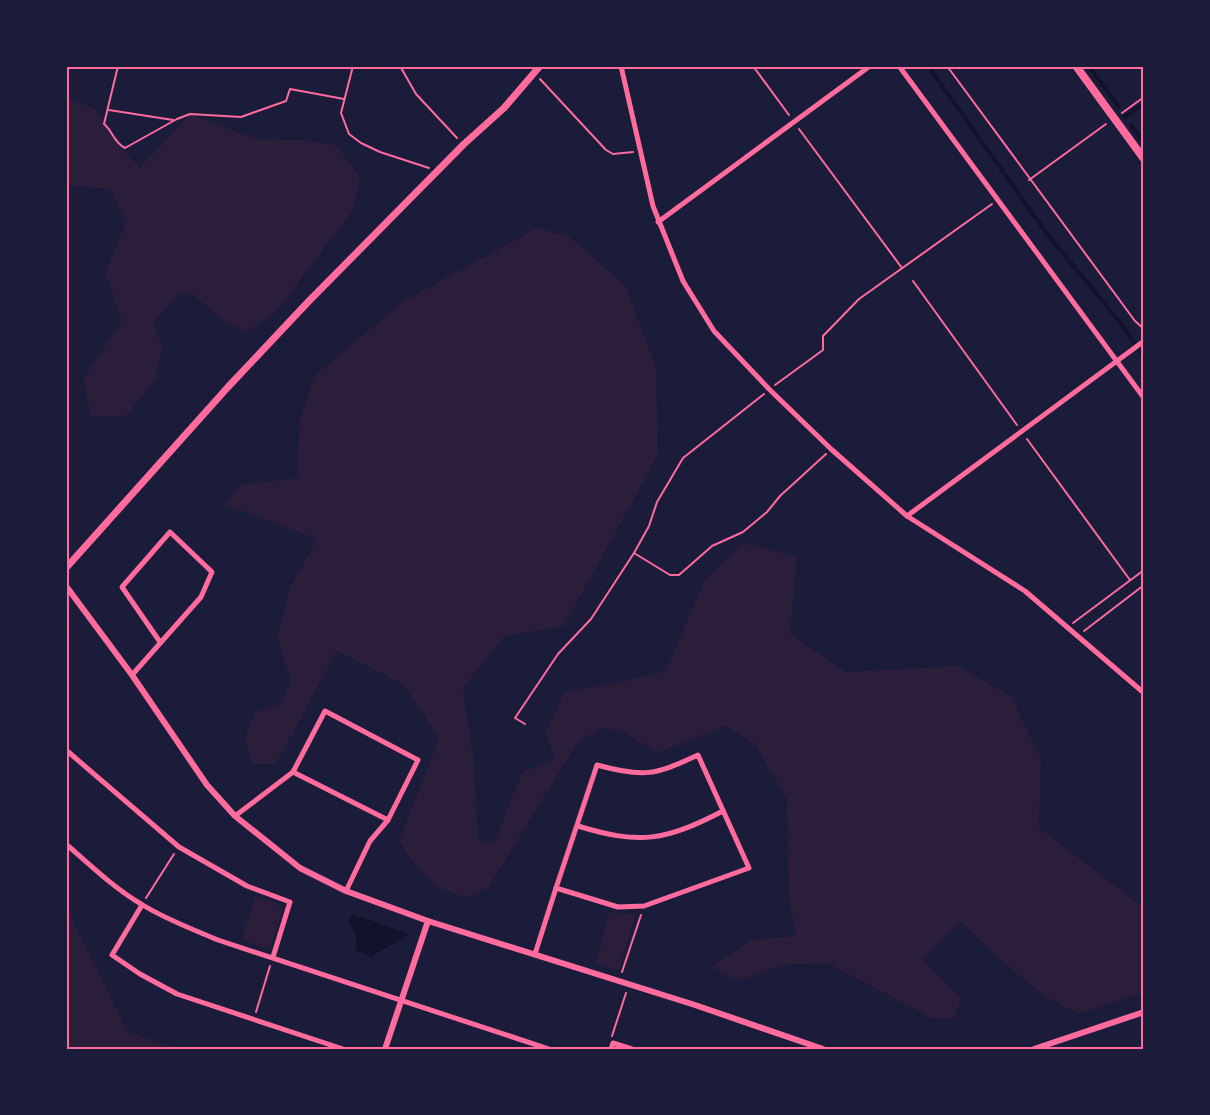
<svg xmlns="http://www.w3.org/2000/svg" width="1210" height="1115" viewBox="0 0 1210 1115" font-family="'DM Sans',sans-serif">
  <rect width="100%" height="100%" fill="#1b1b3a"/>
  <g fill="#2a1e3b">
    <polygon points="66,97 95,109 118,145 140,168 190,114 256,139 301,140 336,145 360,177 354,209 275,313 246,332 224,321 190,292 177,296 153,323 163,347 155,380 126,416 91,416 83,379 122,321 105,273 126,223 110,189 66,185"/>
    <path d="M537,228L568,236L625,285L656,368L658,455L564,626L505,636L463,688L474,763L478,839L494,844L522,772L556,759L545,734L564,692L623,682L666,671L704,581L744,543L797,557L790,634L846,672L958,666L1011,696L1041,759L1039,828L1144,908V992L1079,1014C1032,994 997,955 960,921L922,959L962,999L953,1019H934L827,963L782,965L738,981L711,967L751,940L796,936L789,900L787,799L755,744L726,726L657,753L622,731L600,728L576,745L488,888L466,898L437,887L414,863L399,841L439,738L404,685L337,651L276,764H252L245,737L256,712L280,705L291,681L277,638L290,588L317,539L226,505L239,485L297,478L300,420L314,376L404,301Z"/>
    <polygon points="255,896 278,904 282,912 271,946 264,948 242,940"/>
    <polygon points="66,906 127,1031 177,1049 66,1049"/>
    <polygon points="609,912 635,915 619,970 596,964"/>
  </g>
  <polygon fill="#12122b" points="352,914 409,934 371,957 356,950 356,935 349,922"/>
  <g fill="none" stroke-linecap="round" stroke-linejoin="round">
    <g stroke="#12122b" stroke-width="4">
      <polyline points="928,66 1048,235 1119,321 1144,356"/>
      <polyline points="1089,66 1119,107"/>
      <polyline points="1125,117 1144,103"/>
      <polyline points="1131,125 1144,142"/>
    </g>
    <g stroke="#ff6b9d" stroke-width="2">
      <path d="M118,66L104,124C113,131 113,142 125,148L177,119L190,114L241,117L286,101L290,89L344,99"/>
      <polyline points="353,66 341,113 349,134 361,143 380,152 429,168"/>
      <polyline points="400,66 416,94 457,138"/>
      <polyline points="753,66 789,115"/>
      <polyline points="947,66 1135,321 1144,329"/>
      <polyline points="540,79 606,150 613,154 633,152"/>
      <polyline points="109,110 173,120"/>
      <polyline points="1122,113 1144,97"/>
      <polyline points="799,129 902,268"/>
      <polyline points="1029,180 1106,124"/>
      <polyline points="913,281 1017,425"/>
      <polyline points="775,385 823,350 823,336 859,299 992,204"/>
      <polyline points="1027,439 1130,580"/>
      <polyline points="634,553 649,526 657,502 683,458 764,394"/>
      <polyline points="1073,623 1144,570"/>
      <polyline points="1084,631 1144,585"/>
      <polyline points="525,724 515,718 558,654 591,619 634,553 670,575 679,575 712,546 743,532 767,512 780,496 826,454"/>
      <polyline points="146,898 174,854"/>
      <polyline points="622,972 641,915"/>
      <polyline points="256,1012 270,966"/>
      <polyline points="612,1036 626,993"/>
    </g>
    <g stroke="#ff6b9d" stroke-width="5">
      <polyline points="621,66 653,206 683,281 714,331 769,389 831,449 907,516 1025,591 1144,693"/>
      <polyline points="899,66 1144,398"/>
      <polyline points="658,222 870,66"/>
      <polyline points="907,516 1144,341"/>
      <polyline points="132,675 201,597 212,572 170,532 122,587 160,642"/>
      <polyline points="66,750 179,847 247,886 290,902 273,957"/>
      <path d="M698,755L749,868L644,906L618,907L556,888L597,765C644,778 655,775 698,755Z"/>
      <polyline points="293,772 388,820"/>
      <polyline points="235,816 293,772 325,711 418,760 388,820 370,841 346,891"/>
      <path d="M578,826C640,845 665,841 723,811"/>
      <path d="M66,844C90,865 114,888 141,904C165,919 192,929 218,940L549,1049"/>
      <polyline points="142,905 112,955 140,974 177,994 343,1049"/>
      <polyline points="535,954 556,888"/>
      <polyline points="611,1049 613,1043 632,1049"/>
    </g>
    <g stroke="#ff6b9d" stroke-width="6">
      <polyline points="66,586 132,675 207,785 235,816 300,868 346,891 428,921 695,1005 823,1049"/>
      <polyline points="385,1049 428,921"/>
      <polyline points="1034,1049 1144,1012"/>
    </g>
    <polyline stroke="#ff6b9d" stroke-width="7" points="66,568 228,387 308,302 464,144 504,108 540,66"/>
    <polyline stroke="#ff6b9d" stroke-width="8" points="1076,66 1144,159"/>
  </g>
  <rect width="1210" height="1115" fill="none" stroke="#1b1b3a" stroke-width="135"/>
  <rect x="68" y="68" width="1074" height="980" fill="none" stroke="#ff6b9d" stroke-width="2"/>
</svg>
